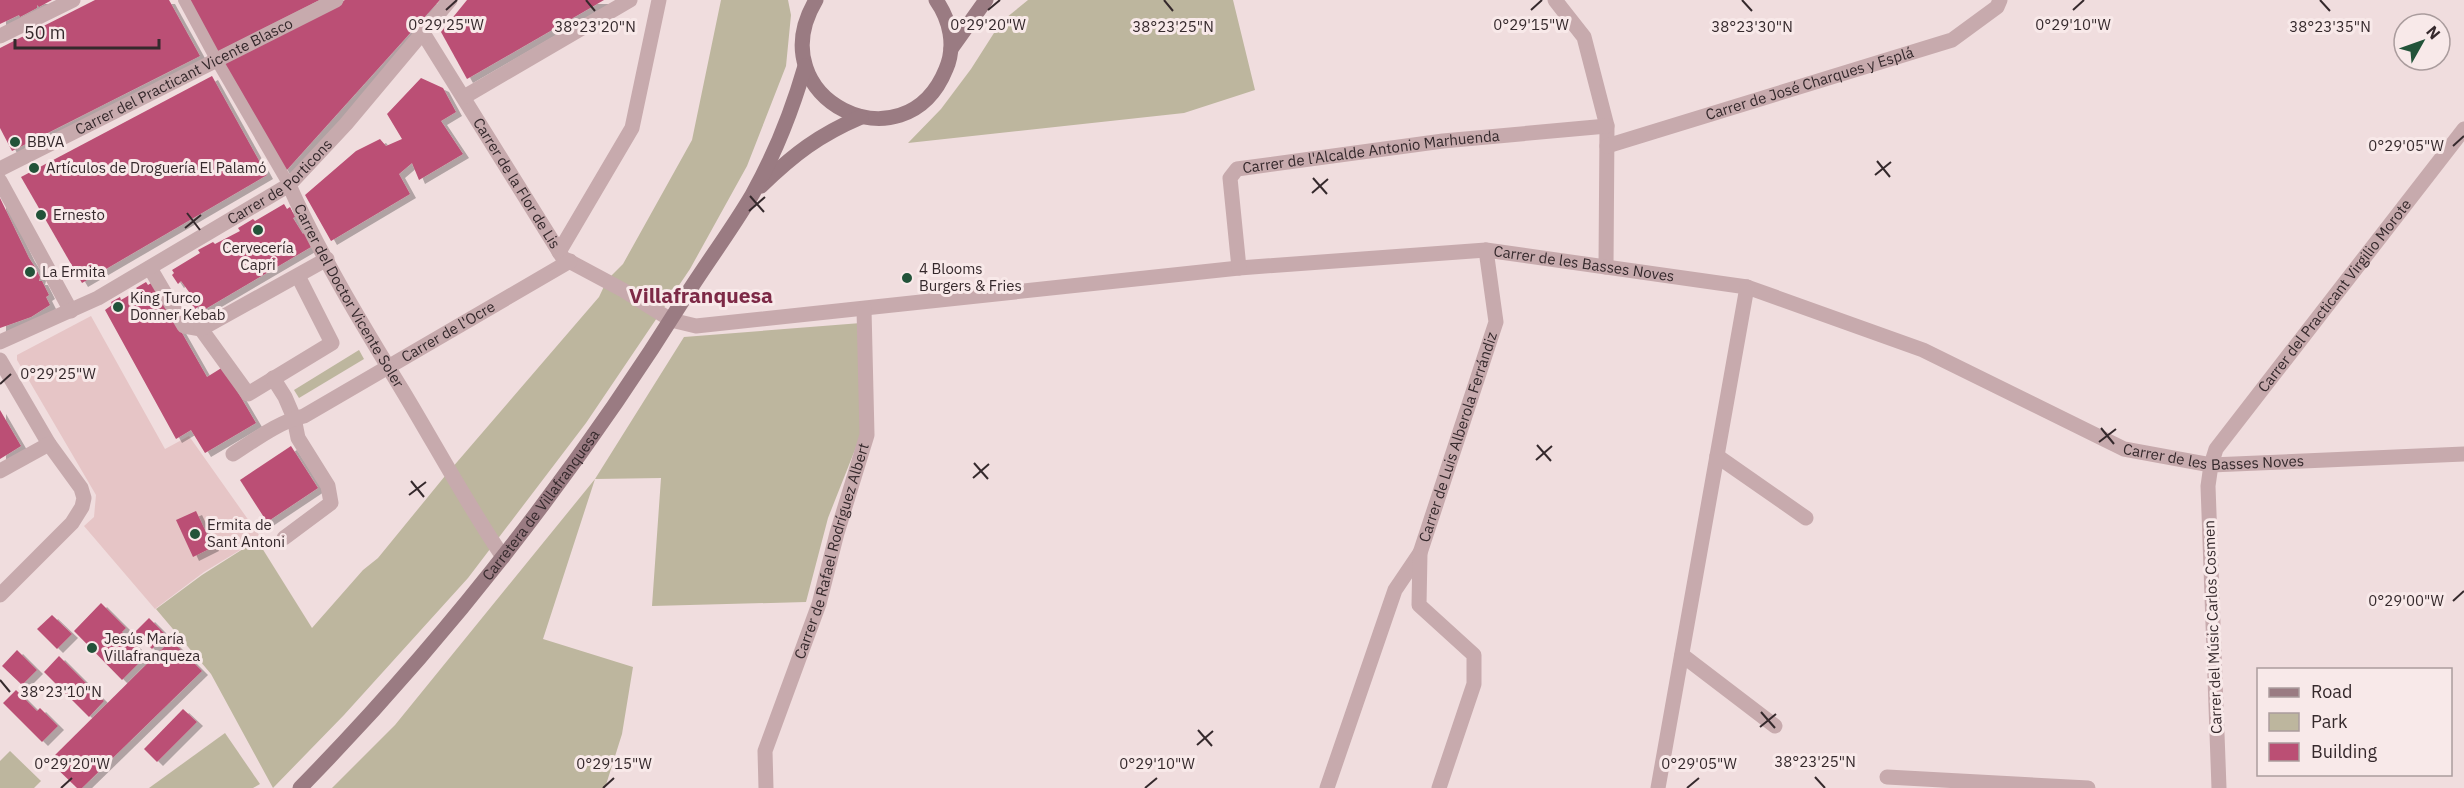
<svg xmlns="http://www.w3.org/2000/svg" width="2464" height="788" viewBox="0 0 2464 788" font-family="'IBM Plex Sans',sans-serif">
  <defs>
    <filter id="shadow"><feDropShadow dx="6" dy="4" stdDeviation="0" flood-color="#0004"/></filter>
  </defs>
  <rect width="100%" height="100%" fill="#f0ddde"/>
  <g fill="#bdb69e">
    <polygon points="721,0 788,0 791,15 786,66 747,166 690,269 586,423 468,578 344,715 273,788 211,674 156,609 202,575 257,540 312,628 363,570 378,558 445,476 599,297 607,280 623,264 692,140"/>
    <polygon points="1028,0 1233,0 1255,90 1184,113 908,143 941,109 971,69 1001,22"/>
    <polygon points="861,323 862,432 828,518 806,602 652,606 661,478 595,479 543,639 633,667 622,734 605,788 332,788 395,725 595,479 684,337"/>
    <polygon points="359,350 364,359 299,398 294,390"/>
    <polygon points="225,733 260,784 253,788 149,788"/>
    <polygon points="10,751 41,781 34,788 0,788 0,761"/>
  </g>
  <polygon fill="#e6c5c6" points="91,316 165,449 189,436 259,535 257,540 204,572 155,609 84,526 94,517 96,495 17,360 17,355"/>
  <g fill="#bb4f74" filter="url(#shadow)">
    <polygon points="0,0 52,0 39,7 37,5 37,8 20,17 19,15 0,24"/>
    <polygon points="95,0 169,0 200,56 12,151 0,128 0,48"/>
    <polygon points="185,0 320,0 215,53"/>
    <polygon points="345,0 440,0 285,172 223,62"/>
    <polygon points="467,0 604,0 467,79 441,32"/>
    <polygon points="212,76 267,175 82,283 21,177"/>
    <polygon points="421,78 443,88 456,112 441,121 463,154 419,180 412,163 399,174 410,194 331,241 305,195 356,151 380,139 386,146 402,139 387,114"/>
    <polygon points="0,198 29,258 35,267 40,277 39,281 42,281 49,295 46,297 50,305 31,317 0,328"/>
    <polygon points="284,204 287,209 290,207 295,217 293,218 303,234 305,232 311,247 202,311 199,306 195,309 188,299 192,296 181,281 178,284 172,275 174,273 172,270 200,253 198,250 213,242 215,244 240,231 238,228 253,219 255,221"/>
    <polygon points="146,282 148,285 153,282 207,377 223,367 256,423 205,453 191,430 176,439 105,310 112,305 111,302 120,297 121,300 138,290 136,288"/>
    <polygon points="0,410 21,446 0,459"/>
    <polygon points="291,446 318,488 267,522 240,480"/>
    <polygon points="196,511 213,547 193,557 176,520"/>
    <polygon points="101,603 126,628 122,632 146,656 122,680 74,631"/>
    <polygon points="52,615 72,634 57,649 37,629"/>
    <polygon points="149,618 166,635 152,649 135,632"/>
    <polygon points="171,640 202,671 82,788 77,788 49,761"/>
    <polygon points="17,650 37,670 22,685 2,666"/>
    <polygon points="59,656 104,701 89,717 44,672"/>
    <polygon points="16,690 37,711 40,708 58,726 42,742 3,703"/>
    <polygon points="183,709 197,722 157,762 144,749"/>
  </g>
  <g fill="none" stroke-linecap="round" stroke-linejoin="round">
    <polyline stroke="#c7aaad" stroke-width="12" points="184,0 217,61 289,185"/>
    <g stroke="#c7aaad" stroke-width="15">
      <polyline points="1555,0 1584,37 1607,126 1606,267"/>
      <path id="s1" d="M423,33L563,258L623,290L671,320L696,326L1239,268L1486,250L1747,287L1923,350L2124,449L2211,465L2464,454"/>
      <polyline points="0,36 73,0"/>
      <polyline points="464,97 630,0"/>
      <path id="s2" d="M1607,146L1952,40L1997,7L2000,0"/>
      <path id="s3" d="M289,185C321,257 363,326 404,393C437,448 467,504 503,557"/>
      <polyline points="559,252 632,128 659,0"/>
      <polyline points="150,268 184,326 201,329 248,394 332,343 298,276"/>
      <path id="s4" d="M1239,268L1230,178L1237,169L1443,141L1607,126"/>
      <polyline points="201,329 327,259"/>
      <polyline points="0,360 49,444 81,488 84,498 82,507 72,523 0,595"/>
      <polyline points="273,378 285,397 294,418 298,438 328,486 331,503 284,538"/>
      <path id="s5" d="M233,454C255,440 278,422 304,416L570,261"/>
      <polyline points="1717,456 1806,518"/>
      <polyline points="0,471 49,444"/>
      <polyline points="1682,655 1775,726"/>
      <polyline points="1887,777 2088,788"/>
      <path id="s6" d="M766,788L765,751L819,604L837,533L867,435L864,309"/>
      <polyline points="1327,788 1395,590 1420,553"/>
      <path id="s7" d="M1439,788L1474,684V655L1419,605L1420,553L1496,322L1486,250"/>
      <polyline points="1658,788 1747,287"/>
      <path id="s8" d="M2219,788L2208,486L2211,465L2216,449L2464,129"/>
    </g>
    <g stroke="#c7aaad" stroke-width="15">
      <path id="s9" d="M0,169L336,0"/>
      <polyline points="0,181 71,311"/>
      <path id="s10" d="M0,342L98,298L289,185L346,124L450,0"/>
    </g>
    <g stroke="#9a7b82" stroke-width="15">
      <path d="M816,0C757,99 905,171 946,69C956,46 950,20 936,0"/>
      <polyline points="951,49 986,0"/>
      <path d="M761,186C794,154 819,135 861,117"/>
      <path id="s11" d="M300,788C447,638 576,472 687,294C708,261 732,229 752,195C775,154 792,111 805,66"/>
    </g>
  </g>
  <path fill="none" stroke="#35292c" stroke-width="2" d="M586,0L595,11M1164,0L1173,11M1742,0L1752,11M2320,0L2330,11M446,10L457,0M988,10L1000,0M1531,10L1542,0M2073,10L2084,0M2453,146L2464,136M1877,161L1890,177M1875,175L1891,162M1313,178L1327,194M1312,193L1328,179M750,196L764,212M749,211L765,197M187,213L200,230M185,228L201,215M0,384L11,374M2101,428L2114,444M2099,442L2116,429M1537,445L1551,461M1536,460L1552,446M974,463L988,479M973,478L989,464M411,481L424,497M409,495L426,482M2453,601L2464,591M0,680L10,692M1761,712L1775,728M1760,727L1776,714M1198,730L1212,746M1197,745L1213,731M1815,777L1825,788M61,788L72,778M603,788L614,778M1145,788L1157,778M1687,788L1699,778"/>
  <g fill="#225339" stroke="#f8e9e9" stroke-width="2">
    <circle cx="15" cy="142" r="6"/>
    <circle cx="34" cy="168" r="6"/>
    <circle cx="41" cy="215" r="6"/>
    <circle cx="258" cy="230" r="6"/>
    <circle cx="30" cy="272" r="6"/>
    <circle cx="907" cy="278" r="6"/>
    <circle cx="118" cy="307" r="6"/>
    <circle cx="195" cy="534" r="6"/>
    <circle cx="92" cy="648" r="6"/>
  </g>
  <g text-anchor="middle" stroke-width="6" stroke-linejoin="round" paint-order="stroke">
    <g font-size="15" fill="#35292c" stroke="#f8e9e9">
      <text dy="5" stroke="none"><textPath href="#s9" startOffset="206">Carrer del Practicant Vicente Blasco</textPath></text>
      <text dy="5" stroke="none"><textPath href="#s2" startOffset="212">Carrer de José Charques y Esplá</textPath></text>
      <text dy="5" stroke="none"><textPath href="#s4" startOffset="237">Carrer de l'Alcalde Antonio Marhuenda</textPath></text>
      <text dy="5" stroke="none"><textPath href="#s10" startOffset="324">Carrer de Porticons</textPath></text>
      <text dy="5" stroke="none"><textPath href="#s1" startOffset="177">Carrer de la Flor de Lis</textPath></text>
      <text dy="5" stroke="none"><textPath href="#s1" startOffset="1308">Carrer de les Basses Noves</textPath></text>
      <text dy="5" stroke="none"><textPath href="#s3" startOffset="126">Carrer del Doctor Vicente Soler</textPath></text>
      <text dy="5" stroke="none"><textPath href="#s8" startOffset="534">Carrer del Practicant Virgilio Morote</textPath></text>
      <text dy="5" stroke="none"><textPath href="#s5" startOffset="248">Carrer de l'Ocre</textPath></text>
      <text dy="5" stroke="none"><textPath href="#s7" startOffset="387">Carrer de Luis Alberola Ferrándiz</textPath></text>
      <text dy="5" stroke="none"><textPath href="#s1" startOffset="1974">Carrer de les Basses Noves</textPath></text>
      <text dy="5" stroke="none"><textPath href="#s11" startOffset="372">Carretera de Villafranquesa</textPath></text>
      <text dy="5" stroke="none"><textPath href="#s6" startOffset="248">Carrer de Rafael Rodríguez Albert</textPath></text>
      <text transform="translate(2213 627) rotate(-92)" y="5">Carrer del Músic Carlos Cosmen</text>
    </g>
    <g font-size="15" fill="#35292c" stroke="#f8e9e9" text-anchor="start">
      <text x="27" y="147">BBVA</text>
      <text x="46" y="173">Artículos de Droguería El Palamó</text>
      <text x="53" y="220">Ernesto</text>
      <text x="258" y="253" text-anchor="middle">Cervecería<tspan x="258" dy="17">Capri</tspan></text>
      <text x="919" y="274">4 Blooms<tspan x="919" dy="17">Burgers &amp; Fries</tspan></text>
      <text x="42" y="277">La Ermita</text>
      <text x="130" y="303">King Turco<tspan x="130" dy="17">Donner Kebab</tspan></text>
      <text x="207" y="530">Ermita de<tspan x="207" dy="17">Sant Antoni</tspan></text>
      <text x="104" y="644">Jesús María<tspan x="104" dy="17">Villafranqueza</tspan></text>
    </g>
    <g font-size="21" font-weight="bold" fill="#7d2946" stroke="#f8e9e9">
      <text x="701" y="303">Villafranquesa</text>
    </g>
  </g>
  <g font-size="15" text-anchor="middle" fill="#35292c" stroke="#f8e9e9" stroke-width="6" stroke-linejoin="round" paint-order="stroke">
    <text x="446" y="30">0°29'25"W</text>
    <text x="988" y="30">0°29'20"W</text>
    <text x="2073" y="30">0°29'10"W</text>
    <text x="1531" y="30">0°29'15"W</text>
    <text x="595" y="32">38°23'20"N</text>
    <text x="1173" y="32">38°23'25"N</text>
    <text x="1752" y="32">38°23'30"N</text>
    <text x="2330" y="32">38°23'35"N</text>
    <text x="2406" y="151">0°29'05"W</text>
    <text x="58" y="379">0°29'25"W</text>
    <text x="2406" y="606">0°29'00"W</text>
    <text x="61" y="697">38°23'10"N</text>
    <text x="1815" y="767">38°23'25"N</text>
    <text x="72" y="769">0°29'20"W</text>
    <text x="614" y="769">0°29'15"W</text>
    <text x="1157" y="769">0°29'10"W</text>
    <text x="1699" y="769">0°29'05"W</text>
  </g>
  <rect x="2257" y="668" width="195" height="108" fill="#f8e9e9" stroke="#aa9c9d" stroke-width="1.5"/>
  <rect x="2269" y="688" width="30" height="9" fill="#9a7b82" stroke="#aa9c9d" stroke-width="1.5"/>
  <text x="2311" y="698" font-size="18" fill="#35292c">Road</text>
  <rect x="2269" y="713" width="30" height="18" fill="#bdb69e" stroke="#aa9c9d" stroke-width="1.5"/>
  <text x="2311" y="728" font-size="18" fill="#35292c">Park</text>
  <rect x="2269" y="743" width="30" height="18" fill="#bb4f74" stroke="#aa9c9d" stroke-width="1.5"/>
  <text x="2311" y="758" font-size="18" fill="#35292c">Building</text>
  <g transform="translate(2422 42) rotate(50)"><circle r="28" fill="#f8e9e9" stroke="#aa9c9d" stroke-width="1.5"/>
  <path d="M0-4.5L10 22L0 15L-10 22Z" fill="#225339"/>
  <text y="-9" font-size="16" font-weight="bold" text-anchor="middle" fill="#35292c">N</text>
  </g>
  <path d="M15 39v9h144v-9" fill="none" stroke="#35292c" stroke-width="3"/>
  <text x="24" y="39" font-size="18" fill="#35292c" stroke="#f8e9e9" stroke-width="4.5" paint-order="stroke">50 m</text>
</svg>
